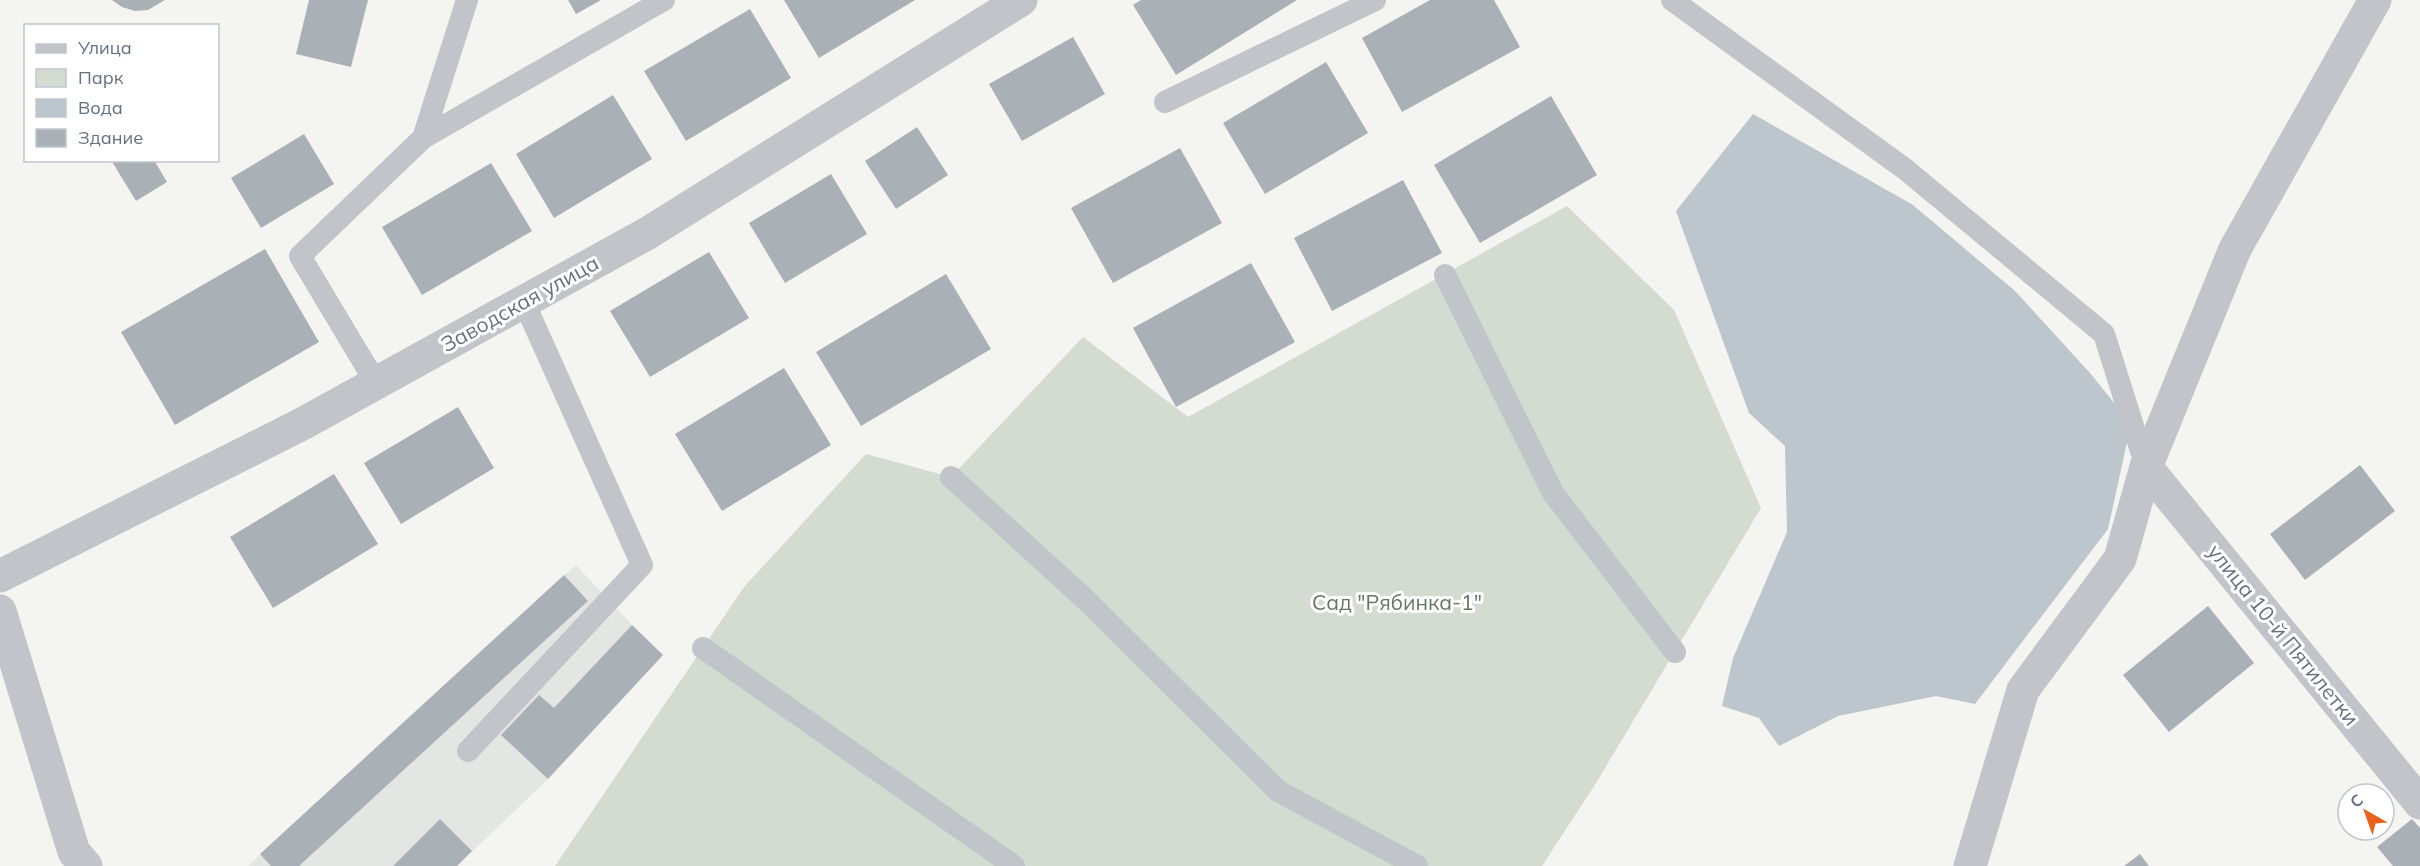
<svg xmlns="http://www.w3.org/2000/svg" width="2420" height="866" viewBox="0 0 2420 866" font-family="Mulish,sans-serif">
  <rect width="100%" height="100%" fill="#f4f4f0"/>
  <polygon fill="#e4e6e4" points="576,565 632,625 663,655 548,779 457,866 248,866"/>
  <polygon fill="#d4dbd1" points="1567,206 1674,310 1761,508 1596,783 1542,866 555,866 744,587 866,454 951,477 1083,337 1188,417"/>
  <polygon fill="#bcc6cc" points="1753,114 1913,205 2015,291 2090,373 2131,424 2108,529 1975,704 1936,696 1838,716 1779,746 1759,718 1722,706 1733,658 1787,532 1785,446 1749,413 1676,211"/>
  <g fill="#a9b1b7">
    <polygon points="112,0 165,0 148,10 135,11 122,7"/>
    <polygon points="309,0 368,0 351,67 296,54"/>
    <polygon points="568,0 601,0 576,14"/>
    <polygon points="784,0 915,0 819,58"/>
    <polygon points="1141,0 1297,0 1176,75 1133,5"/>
    <polygon points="1430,0 1494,0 1520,47 1402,112 1362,38"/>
    <polygon points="750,9 791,78 686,141 644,71"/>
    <polygon points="1073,37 1105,94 1022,141 989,84"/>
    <polygon points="1326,62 1368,133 1265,194 1223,123"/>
    <polygon points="613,95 652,159 554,218 516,154"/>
    <polygon points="1551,96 1597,175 1480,243 1434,165"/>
    <polygon points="917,127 948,175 896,209 865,161"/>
    <polygon points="304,134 334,184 261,228 231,178"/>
    <polygon points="1180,148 1222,223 1113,283 1071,208"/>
    <polygon points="111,160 154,160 167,182 136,201"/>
    <polygon points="491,163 532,231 422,295 382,227"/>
    <polygon points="831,174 867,234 785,283 749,223"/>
    <polygon points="1403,180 1442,253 1332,311 1294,238"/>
    <polygon points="265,249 319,342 175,425 121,332"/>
    <polygon points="709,252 749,318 650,377 610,311"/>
    <polygon points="1251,263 1295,342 1176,407 1133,328"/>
    <polygon points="946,274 991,349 861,426 816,352"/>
    <polygon points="784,368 831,445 722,511 675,434"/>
    <polygon points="458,407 494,468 401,524 364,463"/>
    <polygon points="2360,465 2395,511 2305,580 2270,534"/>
    <polygon points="334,474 378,544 273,608 230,537"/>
    <polygon points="564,575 588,601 299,866 271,866 260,854"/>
    <polygon points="2208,606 2254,663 2169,732 2123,675"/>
    <polygon points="632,625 663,655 548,779 501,735 539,695 554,708"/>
    <polygon points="440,819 472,851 457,866 393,866"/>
    <polygon points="2412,819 2420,828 2420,866 2393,866 2377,847"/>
    <polygon points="2140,854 2149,866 2124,866"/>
  </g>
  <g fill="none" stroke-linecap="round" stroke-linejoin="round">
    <g stroke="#c1c4c8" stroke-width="22">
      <polyline points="1672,0 1905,169 2104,334 2146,467"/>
      <polyline points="1165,102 1375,0"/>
      <polyline points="423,138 664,0"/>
      <polyline points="1445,275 1553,493 1675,652"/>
      <polyline points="376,383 300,256 423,138 467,0"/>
      <polyline points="951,477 1086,600 1278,791 1417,866"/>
      <polyline points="703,648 1014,866"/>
      <polyline points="468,751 642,565 524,302"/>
    </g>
    <g stroke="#c1c4c8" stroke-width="33">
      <polyline points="2146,467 2420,803"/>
      <polyline points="0,576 304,423 648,233 1021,0"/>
      <polyline points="0,611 74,852 86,866"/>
      <polyline points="1970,866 2023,690 2120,559 2146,467 2235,249 2375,0"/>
    </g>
  </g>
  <g text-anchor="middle" stroke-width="6" stroke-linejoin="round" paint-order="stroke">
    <g font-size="21" fill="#627182" stroke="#fff">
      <text transform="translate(520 304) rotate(-29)" y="7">Заводская улица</text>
      <text transform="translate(2283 635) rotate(51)" y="7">улица 10-й Пятилетки</text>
    </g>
    <g font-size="21" fill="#647961" stroke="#fff">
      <text x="1397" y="610">Сад "Рябинка-1"</text>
    </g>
  </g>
  <rect x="24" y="24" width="195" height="138" fill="#ffffff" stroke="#c0c6cd" stroke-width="1.5"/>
  <rect x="36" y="44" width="30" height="9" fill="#c1c4c8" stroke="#c0c6cd" stroke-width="1.5"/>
  <text x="78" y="54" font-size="18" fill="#627182">Улица</text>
  <rect x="36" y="69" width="30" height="18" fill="#d4dbd1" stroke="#c0c6cd" stroke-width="1.5"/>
  <text x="78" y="84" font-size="18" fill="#627182">Парк</text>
  <rect x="36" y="99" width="30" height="18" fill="#bcc6cc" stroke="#c0c6cd" stroke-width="1.5"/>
  <text x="78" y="114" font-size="18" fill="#627182">Вода</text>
  <rect x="36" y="129" width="30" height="18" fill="#a9b1b7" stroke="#c0c6cd" stroke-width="1.5"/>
  <text x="78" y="144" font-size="18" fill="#627182">Здание</text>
  <g transform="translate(2366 812) rotate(320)"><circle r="28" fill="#ffffff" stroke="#c0c6cd" stroke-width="1.5"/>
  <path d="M0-4.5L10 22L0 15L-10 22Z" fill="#e7621d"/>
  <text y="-9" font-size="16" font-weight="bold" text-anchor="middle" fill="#627182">С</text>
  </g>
</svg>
